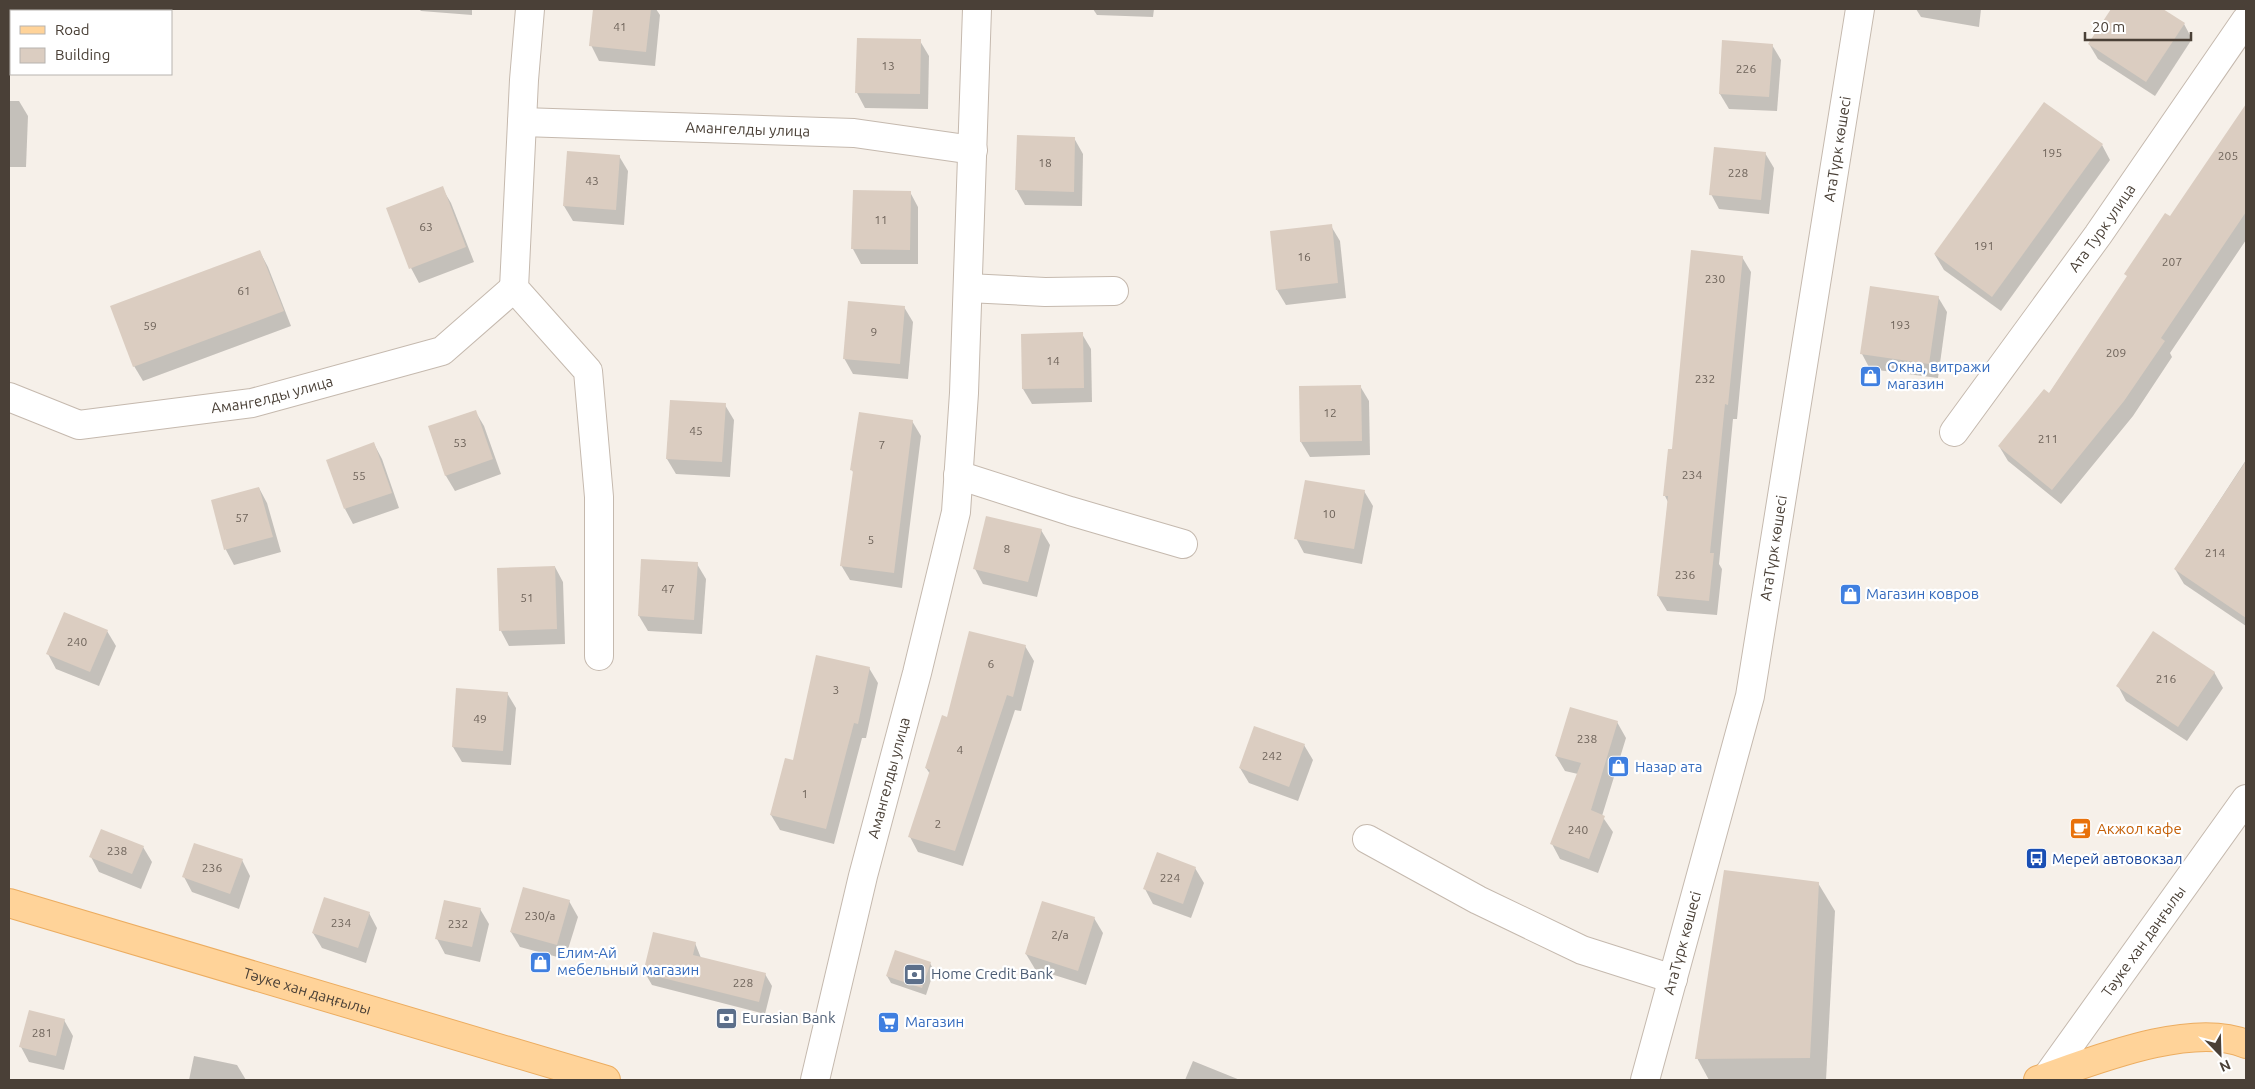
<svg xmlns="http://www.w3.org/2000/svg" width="2255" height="1089" viewBox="0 0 2255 1089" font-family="Ubuntu,sans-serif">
  <rect width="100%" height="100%" fill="#f6f0e9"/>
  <g fill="#0003">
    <polygon points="9,9 38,9 38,11 11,11 11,34 9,34"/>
    <polygon points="419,9 472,9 472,15 421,11"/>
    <polygon points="594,9 656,9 660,15 655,66 599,61 591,45"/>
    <polygon points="1093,9 1154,9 1153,17 1097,15"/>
    <polygon points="1916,9 1981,9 1979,27 1921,17"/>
    <polygon points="2112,9 2160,9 2184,24 2192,39 2155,96 2098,59 2089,44"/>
    <polygon points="920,41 929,56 928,109 865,108 857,93"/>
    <polygon points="1772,45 1781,60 1777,111 1729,109 1720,94"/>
    <polygon points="9,101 19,101 28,116 26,167 9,167"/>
    <polygon points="2246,109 2246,240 2170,353 2172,357 2133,416 2061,504 2008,461 1999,446 2049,394 2128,277 2126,274 2170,218"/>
    <polygon points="1074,138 1083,154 1082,206 1025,205 1016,189"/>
    <polygon points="2102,145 2110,160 2001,311 1944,270 1935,255"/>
    <polygon points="1765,153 1774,168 1769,214 1719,209 1711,194"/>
    <polygon points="619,156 628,171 624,225 573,221 564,206"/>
    <polygon points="442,188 451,203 474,262 419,283 411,268"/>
    <polygon points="910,192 918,207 918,264 861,264 853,249"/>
    <polygon points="1331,226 1340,241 1346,298 1286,305 1277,290"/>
    <polygon points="260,252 268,267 291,326 143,381 134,366"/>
    <polygon points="1742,257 1751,272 1737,419 1733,419 1719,564 1722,569 1717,615 1667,611 1658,596 1668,502 1665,496 1673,451"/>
    <polygon points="1938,297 1947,312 1938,378 1870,369 1862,354"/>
    <polygon points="904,307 913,322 908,379 853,374 844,358"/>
    <polygon points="1082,334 1091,349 1092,402 1032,404 1023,389"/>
    <polygon points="1360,386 1369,401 1370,455 1310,457 1301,442"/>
    <polygon points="725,405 734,420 730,477 676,474 667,459"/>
    <polygon points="475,411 484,426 501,474 455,491 446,476 429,427"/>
    <polygon points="912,421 921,436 902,588 850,580 841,565 854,474 852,470"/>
    <polygon points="374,444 382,459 399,508 353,524 345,509"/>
    <polygon points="2246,460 2246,626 2184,584 2175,569"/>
    <polygon points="259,488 267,503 281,552 234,565 226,550 212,501"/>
    <polygon points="1364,491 1373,506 1362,564 1304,553 1296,538"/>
    <polygon points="1041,530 1050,545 1037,597 983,584 975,569"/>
    <polygon points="697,564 706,579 702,634 648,631 639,616"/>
    <polygon points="555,567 563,582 565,644 509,646 501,631 499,569"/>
    <polygon points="107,631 116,646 99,686 56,669 48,654"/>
    <polygon points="1025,646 1034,661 1021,711 1015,710 963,866 918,852 910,837 930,774 926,768"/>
    <polygon points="869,668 878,683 866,738 862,738 834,844 780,830 771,815 793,762"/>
    <polygon points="2214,672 2223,688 2187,741 2126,701 2118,686"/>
    <polygon points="507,693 516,708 511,765 462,762 453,747"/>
    <polygon points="1617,722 1626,738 1602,816 1613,832 1598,873 1560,859 1552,844 1578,774 1565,771 1556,756"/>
    <polygon points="1304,745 1313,760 1298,801 1249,783 1240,768"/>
    <polygon points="143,847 152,862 141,889 99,872 91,857"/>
    <polygon points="242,860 250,876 239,909 192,892 184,877"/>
    <polygon points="1195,868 1204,883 1191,918 1153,904 1145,889"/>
    <polygon points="1818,883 1835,911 1826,1080 1709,1080 1697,1058"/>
    <polygon points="569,901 578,917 565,959 520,947 511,932"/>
    <polygon points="480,909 489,924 480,962 445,954 437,939"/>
    <polygon points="369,913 377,928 366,963 322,948 313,933"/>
    <polygon points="1094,918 1103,933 1086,985 1035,969 1026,954"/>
    <polygon points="695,943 701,958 765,974 772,986 765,1014 652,985 645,973"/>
    <polygon points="930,963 934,971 926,995 891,983 887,976"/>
    <polygon points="64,1020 73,1036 64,1070 29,1062 21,1047"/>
    <polygon points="194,1056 237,1065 246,1080 189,1080"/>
    <polygon points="1193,1061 1240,1080 1185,1080"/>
  </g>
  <g fill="#dbcdc1">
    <polygon points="593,9 651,9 646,52 589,46"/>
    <polygon points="2111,9 2163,9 2185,23 2146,82 2088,44"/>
    <polygon points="857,38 921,39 920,94 855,93"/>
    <polygon points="1722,40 1773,44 1769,97 1719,94"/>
    <polygon points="2044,102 2103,144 1992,297 1934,254"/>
    <polygon points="2246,104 2246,212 2161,338 2165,341 2124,401 2052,490 1998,446 2044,389 2049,393 2127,276 2124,274 2165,213 2170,216"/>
    <polygon points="1017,135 1075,137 1074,192 1015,190"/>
    <polygon points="1714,147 1766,152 1761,200 1709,195"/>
    <polygon points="567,151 620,155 616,210 563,206"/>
    <polygon points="443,186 466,247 409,269 386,208"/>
    <polygon points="853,190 911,191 910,250 851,249"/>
    <polygon points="1332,224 1338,283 1276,290 1270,231"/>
    <polygon points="260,250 284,311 133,367 110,306"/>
    <polygon points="1691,250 1743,256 1728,405 1725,404 1710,553 1714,553 1709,601 1657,596 1668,496 1663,496 1668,449 1672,449"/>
    <polygon points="1870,286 1939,296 1929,364 1860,354"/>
    <polygon points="848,301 905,306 900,364 843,359"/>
    <polygon points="1083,332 1084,388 1022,389 1021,334"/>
    <polygon points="1361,385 1362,441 1300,442 1299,386"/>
    <polygon points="670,400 726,403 722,462 666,459"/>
    <polygon points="476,410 493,459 445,476 428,426"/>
    <polygon points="859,412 913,420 894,573 840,566 853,471 850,470"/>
    <polygon points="374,442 392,493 344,509 326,460"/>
    <polygon points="2246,461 2246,618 2174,569"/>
    <polygon points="1305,480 1365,490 1354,549 1294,539"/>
    <polygon points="259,487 273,537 224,550 211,500"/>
    <polygon points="986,516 1042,529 1028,582 973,569"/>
    <polygon points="641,559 698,562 694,620 638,616"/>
    <polygon points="555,566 557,629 499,631 497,568"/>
    <polygon points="64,612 108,630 90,672 46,654"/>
    <polygon points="969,631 1026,645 1013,697 1007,695 955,851 908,837 930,770 925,768 942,715 947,717"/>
    <polygon points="2153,631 2215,672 2178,727 2116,686"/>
    <polygon points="816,655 870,667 858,724 854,723 826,829 770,815 785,758 793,760"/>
    <polygon points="456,688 508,692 503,751 452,747"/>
    <polygon points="1570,707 1618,721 1591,810 1605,816 1589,859 1550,844 1581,763 1555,756"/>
    <polygon points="1254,726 1305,744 1289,787 1239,768"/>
    <polygon points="101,829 144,846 132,874 89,857"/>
    <polygon points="194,843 243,859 230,894 182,877"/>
    <polygon points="1157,852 1196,867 1183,904 1143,889"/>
    <polygon points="1724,870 1819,882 1810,1058 1695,1059"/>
    <polygon points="523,887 570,900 557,945 510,932"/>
    <polygon points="324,897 370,912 358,948 312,933"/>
    <polygon points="444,900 481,908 472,947 435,939"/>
    <polygon points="1042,901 1095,917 1078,971 1025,954"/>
    <polygon points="653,932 696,942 693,955 766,973 759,1002 643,973"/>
    <polygon points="895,950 931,962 922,988 886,976"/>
    <polygon points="29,1010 65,1019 56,1056 19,1047"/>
  </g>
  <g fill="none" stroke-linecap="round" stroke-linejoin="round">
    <defs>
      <g id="minor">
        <polyline points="530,9 524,80 514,288 588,371 599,497 599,656"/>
        <path id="s1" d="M522,122L854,133L973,150"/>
        <polyline points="968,288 1045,292 1114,291"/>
        <path id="s2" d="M9,397L79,425L252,403L442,351L514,288"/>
        <path id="s3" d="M1954,432L2098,235L2246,20"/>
        <polyline points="958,475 1070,511 1183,544"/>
        <polyline points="1367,839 1478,900 1582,950 1673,979"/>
        <path id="s4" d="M815,1080L863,876L917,673L956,512L964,393L977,9"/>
        <path id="s5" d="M1645,1080L1750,696L1860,9"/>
      </g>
      <g id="tertiary">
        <path id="s6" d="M2046,1078L2246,799"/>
      </g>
      <g id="primary">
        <path id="s7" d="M9,903L606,1080"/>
        <path d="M2038,1080C2093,1061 2191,1021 2246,1044"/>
      </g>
    </defs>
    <use href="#minor" stroke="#c5b9ae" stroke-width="30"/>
    <use href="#tertiary" stroke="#c5b9ae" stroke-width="30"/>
    <use href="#primary" stroke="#ecad61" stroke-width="30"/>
    <use href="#minor" stroke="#fff" stroke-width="28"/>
    <use href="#tertiary" stroke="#fff" stroke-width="28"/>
    <use href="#primary" stroke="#ffd399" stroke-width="28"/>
  </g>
  <defs>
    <symbol id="shop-square" viewBox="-11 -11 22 22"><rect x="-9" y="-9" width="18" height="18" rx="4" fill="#3f7fe0" stroke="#fff"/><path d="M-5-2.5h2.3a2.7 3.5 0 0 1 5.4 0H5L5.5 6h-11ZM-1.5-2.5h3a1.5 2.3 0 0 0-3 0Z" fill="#fff"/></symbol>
    <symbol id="cafe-square" viewBox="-11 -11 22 22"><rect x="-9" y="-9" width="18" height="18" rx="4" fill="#e8710a" stroke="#fff"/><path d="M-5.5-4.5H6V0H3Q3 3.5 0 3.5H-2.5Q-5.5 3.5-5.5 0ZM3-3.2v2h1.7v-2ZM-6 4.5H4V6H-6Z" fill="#fff"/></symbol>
    <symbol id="bus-square" viewBox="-11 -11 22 22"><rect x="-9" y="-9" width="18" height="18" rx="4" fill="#1a4fb4" stroke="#fff"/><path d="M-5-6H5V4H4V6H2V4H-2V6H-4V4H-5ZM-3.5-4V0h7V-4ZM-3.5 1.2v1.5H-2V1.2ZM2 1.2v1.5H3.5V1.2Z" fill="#fff"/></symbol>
    <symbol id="bank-square" viewBox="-11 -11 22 22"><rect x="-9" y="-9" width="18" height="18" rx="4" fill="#5c6f8a" stroke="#fff"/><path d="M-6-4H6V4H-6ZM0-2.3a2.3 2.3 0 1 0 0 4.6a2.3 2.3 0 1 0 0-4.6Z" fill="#fff"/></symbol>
    <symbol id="supermarket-square" viewBox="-11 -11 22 22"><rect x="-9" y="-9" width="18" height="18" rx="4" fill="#3f7fe0" stroke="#fff"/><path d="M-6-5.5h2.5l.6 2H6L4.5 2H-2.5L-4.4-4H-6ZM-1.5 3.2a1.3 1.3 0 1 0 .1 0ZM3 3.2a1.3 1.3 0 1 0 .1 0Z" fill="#fff"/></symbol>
  </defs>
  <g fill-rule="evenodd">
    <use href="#shop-square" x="1858" y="364" width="25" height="25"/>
    <use href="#shop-square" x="1838" y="582" width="25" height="25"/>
    <use href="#shop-square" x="1606" y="754" width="25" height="25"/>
    <use href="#cafe-square" x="2068" y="816" width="25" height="25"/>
    <use href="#bus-square" x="2024" y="846" width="25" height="25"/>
    <use href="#shop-square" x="528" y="950" width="25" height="25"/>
    <use href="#bank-square" x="902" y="962" width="25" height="25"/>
    <use href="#bank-square" x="714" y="1006" width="25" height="25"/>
    <use href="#supermarket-square" x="876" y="1010" width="25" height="25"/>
  </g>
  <g text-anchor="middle" stroke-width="4.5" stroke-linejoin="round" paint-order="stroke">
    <g font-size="12" fill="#6e635a">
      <text x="620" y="31">41</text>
      <text x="888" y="70">13</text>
      <text x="1746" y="73">226</text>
      <text x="2052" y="157">195</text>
      <text x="2228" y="160">205</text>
      <text x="1045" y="167">18</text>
      <text x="1738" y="177">228</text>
      <text x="592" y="185">43</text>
      <text x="881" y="224">11</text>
      <text x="426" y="231">63</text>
      <text x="1984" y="250">191</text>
      <text x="1304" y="261">16</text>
      <text x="2172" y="266">207</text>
      <text x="1715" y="283">230</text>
      <text x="244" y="295">61</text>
      <text x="1900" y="329">193</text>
      <text x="150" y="330">59</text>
      <text x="874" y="336">9</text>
      <text x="2116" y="357">209</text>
      <text x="1053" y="365">14</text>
      <text x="1705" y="383">232</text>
      <text x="1330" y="417">12</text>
      <text x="696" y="435">45</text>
      <text x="2048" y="443">211</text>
      <text x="460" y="447">53</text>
      <text x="882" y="449">7</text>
      <text x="1692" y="479">234</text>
      <text x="359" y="480">55</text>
      <text x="1329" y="518">10</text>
      <text x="242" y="522">57</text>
      <text x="871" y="544">5</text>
      <text x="1007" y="553">8</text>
      <text x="2215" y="557">214</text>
      <text x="1685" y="579">236</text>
      <text x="668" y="593">47</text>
      <text x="527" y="602">51</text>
      <text x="77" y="646">240</text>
      <text x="991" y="668">6</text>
      <text x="2166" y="683">216</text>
      <text x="836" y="694">3</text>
      <text x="480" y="723">49</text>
      <text x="1587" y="743">238</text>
      <text x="960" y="754">4</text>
      <text x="1272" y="760">242</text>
      <text x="805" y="798">1</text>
      <text x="938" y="828">2</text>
      <text x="1578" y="834">240</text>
      <text x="117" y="855">238</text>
      <text x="212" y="872">236</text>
      <text x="1170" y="882">224</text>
      <text x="540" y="920">230/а</text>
      <text x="341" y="927">234</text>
      <text x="458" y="928">232</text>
      <text x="1060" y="939">2/а</text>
      <text x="743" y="987">228</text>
      <text x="42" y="1037">281</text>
    </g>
    <g font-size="15" fill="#4a4037" stroke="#fff">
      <text dy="5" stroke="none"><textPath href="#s1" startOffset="226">Амангелды улица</textPath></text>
      <text dy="5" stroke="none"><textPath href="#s5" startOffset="952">АтаТүрк көшесі</textPath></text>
      <text dy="5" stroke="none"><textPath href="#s3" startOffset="252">Ата Турк улица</textPath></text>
      <text dy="5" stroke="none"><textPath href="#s2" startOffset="271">Амангелды улица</textPath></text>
      <text dy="5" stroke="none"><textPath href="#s5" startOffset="548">АтаТүрк көшесі</textPath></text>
      <text dy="5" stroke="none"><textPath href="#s4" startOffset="311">Амангелды улица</textPath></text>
      <text dy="5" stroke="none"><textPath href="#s6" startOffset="168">Тәуке хан даңғылы</textPath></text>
      <text dy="5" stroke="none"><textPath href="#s5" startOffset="142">АтаТүрк көшесі</textPath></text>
      <text dy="5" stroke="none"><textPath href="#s7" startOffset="311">Тәуке хан даңғылы</textPath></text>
    </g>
    <g font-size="15" fill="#366cbe" stroke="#fff" text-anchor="start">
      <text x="1887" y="372">Окна, витражи<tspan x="1887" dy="17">магазин</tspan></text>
      <text x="1866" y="599">Магазин ковров</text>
      <text x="1635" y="772">Назар ата</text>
      <text x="557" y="958">Елим-Ай<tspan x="557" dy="17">мебельный магазин</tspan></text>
      <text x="905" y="1027">Магазин</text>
    </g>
    <g font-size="15" fill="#c56008" stroke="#fff" text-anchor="start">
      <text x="2097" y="834">Акжол кафе</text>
    </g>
    <g font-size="15" fill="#164399" stroke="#fff" text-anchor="start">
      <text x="2052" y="864">Мерей автовокзал</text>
    </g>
    <g font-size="15" fill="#4e5e75" stroke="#fff" text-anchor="start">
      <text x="931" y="979">Home Credit Bank</text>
      <text x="742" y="1023">Eurasian Bank</text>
    </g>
  </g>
  <rect width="2255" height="1089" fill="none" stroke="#4a4037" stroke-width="20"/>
  <rect x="10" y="10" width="162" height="65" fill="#ffffff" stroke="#b7b3af"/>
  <rect x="20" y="26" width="25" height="8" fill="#ffd399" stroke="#b7b3af"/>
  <text x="55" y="35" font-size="15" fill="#4a4037">Road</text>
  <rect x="20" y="48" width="25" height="15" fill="#dbcdc1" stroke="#b7b3af"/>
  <text x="55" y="60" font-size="15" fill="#4a4037">Building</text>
  <g transform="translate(2220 1054) rotate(157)" stroke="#ffffff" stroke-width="4" paint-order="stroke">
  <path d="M0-4L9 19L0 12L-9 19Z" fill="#4a4037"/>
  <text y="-8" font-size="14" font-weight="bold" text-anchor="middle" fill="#4a4037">N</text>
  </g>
  <path d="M2085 32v8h106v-8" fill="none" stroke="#4a4037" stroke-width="2.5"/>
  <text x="2092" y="32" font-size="15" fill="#4a4037" stroke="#ffffff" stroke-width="4" paint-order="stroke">20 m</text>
</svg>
